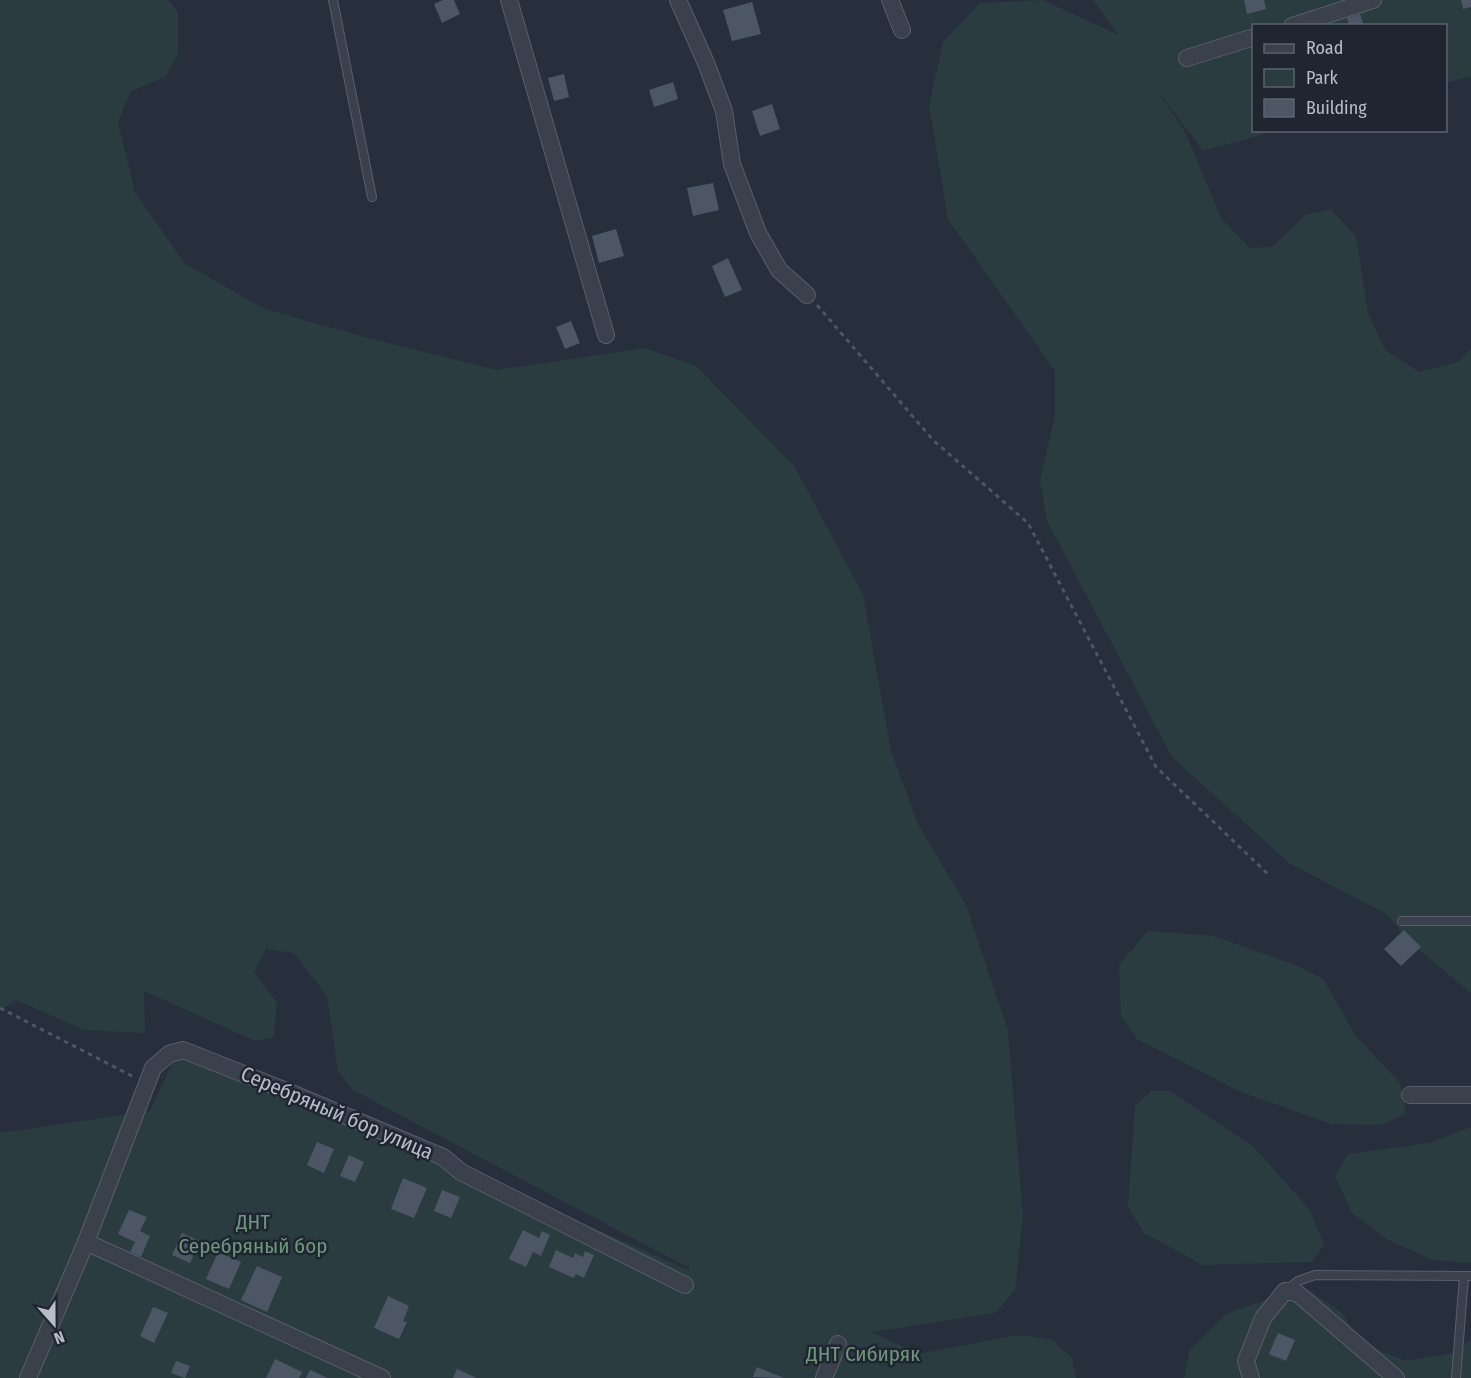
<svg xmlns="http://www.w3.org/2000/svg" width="1471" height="1378" viewBox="0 0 1471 1378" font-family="'Fira Sans Condensed',sans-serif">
  <rect width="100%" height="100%" fill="#272f3d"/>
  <g fill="#2a3c3f">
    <polygon points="0,0 168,0 178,12 178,54 166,76 130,92 118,123 135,192 184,263 265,309 368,338 497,370 645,348 696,366 795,467 863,595 891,751 918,824 966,905 1008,1031 1023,1217 1015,1290 995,1313 872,1332 918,1354 1016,1335 1051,1339 1072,1358 1076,1378 0,1378 0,1133 150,1111 181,1044 690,1271 689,1268 353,1090 338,1071 327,996 294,953 266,949 254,972 277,1003 274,1037 255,1041 144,991 145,1033 84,1030 16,1000 0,1011"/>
    <polygon points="1043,0 1118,35 1093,0 1471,0 1471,76 1446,83 1446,26 1254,26 1254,130 1275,131 1203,151 1155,87 1185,132 1221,218 1250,248 1272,247 1305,215 1331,209 1356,237 1368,313 1385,350 1419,372 1458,362 1471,349 1471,993 1413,945 1386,914 1289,863 1172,757 1047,521 1040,480 1055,416 1055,371 948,219 929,105 943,42 980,3"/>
    <polygon points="1148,931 1213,936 1296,965 1323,979 1356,1036 1400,1083 1406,1114 1380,1125 1331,1124 1241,1092 1137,1039 1121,1016 1119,965"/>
    <polygon points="1151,1091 1170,1091 1254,1147 1310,1210 1324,1245 1312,1262 1203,1265 1144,1233 1128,1207 1135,1106"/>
    <polygon points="1471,1127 1471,1263 1433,1260 1388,1240 1352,1213 1335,1176 1348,1154 1429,1143"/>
    <polygon points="1311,1291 1342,1313 1362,1344 1406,1361 1454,1353 1471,1339 1471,1378 1184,1378 1189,1351 1226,1314 1276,1296"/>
  </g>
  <g fill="#4d5665">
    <polygon points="443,0 454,0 460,14 442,23 434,4"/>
    <polygon points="1244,0 1264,0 1266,9 1247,14"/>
    <polygon points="1461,0 1471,0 1471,7 1463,9"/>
    <polygon points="752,2 761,34 732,41 723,10"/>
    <polygon points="1360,14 1364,26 1349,26 1347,18"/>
    <polygon points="564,74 569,97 554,101 548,78"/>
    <polygon points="673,82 678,99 654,107 649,90"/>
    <polygon points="772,104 780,129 760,136 752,111"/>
    <polygon points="713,183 719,210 693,216 687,188"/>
    <polygon points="616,229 624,256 599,263 592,236"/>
    <polygon points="728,258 742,290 725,297 712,266"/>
    <polygon points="571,321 580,343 565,349 556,327"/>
    <polygon points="1404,930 1421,947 1401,966 1384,949"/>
    <polygon points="317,1142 334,1149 324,1173 307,1165"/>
    <polygon points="349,1155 364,1162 355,1182 340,1176"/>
    <polygon points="403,1178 427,1188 414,1218 391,1209"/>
    <polygon points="442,1190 460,1197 451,1218 434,1211"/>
    <polygon points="129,1210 147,1217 140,1231 150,1236 141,1257 130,1252 135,1242 118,1234"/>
    <polygon points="523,1230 539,1238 542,1231 550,1235 541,1256 533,1252 526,1267 509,1259"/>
    <polygon points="182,1233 200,1241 190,1263 172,1255"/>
    <polygon points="556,1250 573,1258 575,1253 583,1257 585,1251 594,1255 584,1278 576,1274 574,1278 549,1267"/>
    <polygon points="218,1252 241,1262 229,1289 206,1279"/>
    <polygon points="257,1266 282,1277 267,1312 241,1300"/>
    <polygon points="388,1296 409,1306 403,1321 407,1322 399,1339 374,1328"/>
    <polygon points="153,1307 168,1313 154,1343 140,1336"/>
    <polygon points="1278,1333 1295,1340 1286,1361 1269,1354"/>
    <polygon points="275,1359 302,1372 299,1378 266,1378"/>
    <polygon points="176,1361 190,1366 185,1378 171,1373"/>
    <polygon points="757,1367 784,1378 753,1377"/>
    <polygon points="457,1369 477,1378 453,1378"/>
    <polygon points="310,1370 328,1378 306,1378"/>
  </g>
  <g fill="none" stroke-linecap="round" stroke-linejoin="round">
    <defs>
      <g id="lane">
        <polyline points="333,0 372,197"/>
        <polyline points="1402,921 1471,921"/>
        <polyline points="1286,1290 1298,1281 1315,1275 1464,1276"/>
        <polyline points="1456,1378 1464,1276 1471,1276"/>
      </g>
      <g id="street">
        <polyline points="509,0 606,335"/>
        <polyline points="678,0 706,63 724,111 732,164 758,233 779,270 807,295"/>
        <polyline points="890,0 902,30"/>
        <polyline points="1292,26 1373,0"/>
        <polyline points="1187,58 1254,37"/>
        <polyline points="1410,1095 1471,1095"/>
        <polyline points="86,1242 153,1068 169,1054 183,1050 294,1094 443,1157 461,1172 685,1285"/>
        <polyline points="28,1378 86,1242 382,1378"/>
        <polyline points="824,1378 838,1344"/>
        <polyline points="1251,1378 1246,1361 1263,1318 1285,1291 1297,1293 1396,1378"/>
      </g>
    </defs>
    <use href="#lane" stroke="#585f6b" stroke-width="10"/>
    <use href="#street" stroke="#585f6b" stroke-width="18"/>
    <g stroke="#49595d" stroke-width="3" stroke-dasharray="4.5 4.5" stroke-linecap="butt">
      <polyline points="817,305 933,440 1028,523 1156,767 1269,875"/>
      <polyline points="0,1008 134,1077"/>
    </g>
    <use href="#lane" stroke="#3a414d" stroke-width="8"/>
    <use href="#street" stroke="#3a414d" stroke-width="16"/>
  </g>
  <g text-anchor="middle" stroke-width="5" stroke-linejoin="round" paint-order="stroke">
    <g font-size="21" fill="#b7bcc8" stroke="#1f2632">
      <text transform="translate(337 1113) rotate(23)" y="7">Серебряный бор улица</text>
    </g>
    <g font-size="21" fill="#70977b" stroke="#1f2632">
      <text x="253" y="1229">ДНТ<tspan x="253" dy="24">Серебряный бор</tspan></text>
      <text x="863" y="1361">ДНТ Сибиряк</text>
    </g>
  </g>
  <rect x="1252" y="24" width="195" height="108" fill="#1f2632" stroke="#5c626e" stroke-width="1.5"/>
  <rect x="1264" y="44" width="30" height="9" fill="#3a414d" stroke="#5c626e" stroke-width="1.5"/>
  <text x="1306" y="54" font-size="18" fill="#b7bcc8">Road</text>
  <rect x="1264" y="69" width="30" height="18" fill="#2a3c3f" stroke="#5c626e" stroke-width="1.5"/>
  <text x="1306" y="84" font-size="18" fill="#b7bcc8">Park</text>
  <rect x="1264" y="99" width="30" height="18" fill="#4d5665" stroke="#5c626e" stroke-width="1.5"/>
  <text x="1306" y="114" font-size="18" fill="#b7bcc8">Building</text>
  <g transform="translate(54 1324) rotate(159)" stroke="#1f2632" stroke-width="4.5" paint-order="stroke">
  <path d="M0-4.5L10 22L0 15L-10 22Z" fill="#b7bcc8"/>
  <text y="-9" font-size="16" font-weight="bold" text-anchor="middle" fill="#b7bcc8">N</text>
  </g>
</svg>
